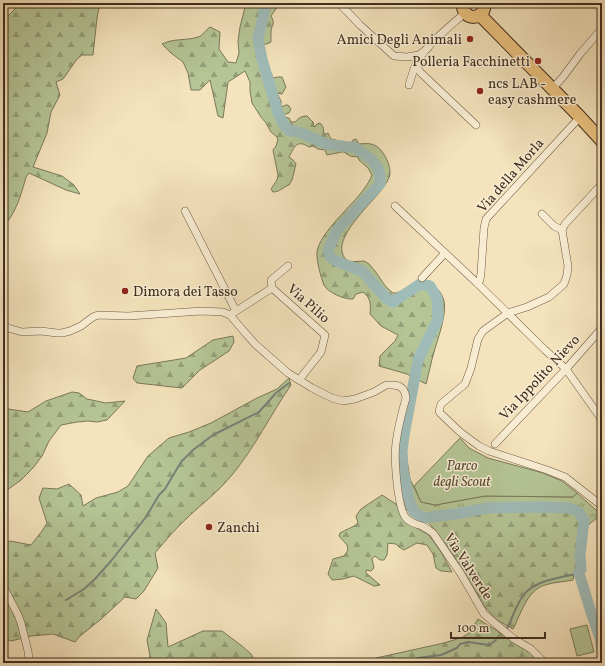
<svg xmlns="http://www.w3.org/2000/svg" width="605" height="666" viewBox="0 0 605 666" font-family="Vollkorn,serif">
  <defs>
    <pattern id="grass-tufts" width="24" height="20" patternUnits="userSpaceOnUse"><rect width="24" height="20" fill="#b5c596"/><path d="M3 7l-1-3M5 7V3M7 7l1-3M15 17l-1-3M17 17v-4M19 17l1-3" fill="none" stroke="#95a07a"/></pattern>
    <pattern id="forest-firs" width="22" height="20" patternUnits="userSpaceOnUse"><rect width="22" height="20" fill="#b5c596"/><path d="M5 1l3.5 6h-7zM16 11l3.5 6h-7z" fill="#95a07a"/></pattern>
  </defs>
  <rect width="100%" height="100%" fill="#f4e3bc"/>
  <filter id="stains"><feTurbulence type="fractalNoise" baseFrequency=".005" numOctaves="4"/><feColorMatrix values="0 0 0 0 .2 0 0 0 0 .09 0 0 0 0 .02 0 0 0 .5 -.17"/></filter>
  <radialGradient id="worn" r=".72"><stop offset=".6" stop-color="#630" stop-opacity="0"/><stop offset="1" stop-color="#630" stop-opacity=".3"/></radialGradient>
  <path fill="url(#grass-tufts)" stroke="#7b795a" d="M406,453L410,479L421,502L435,505L485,496L573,497L577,493L596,510L602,513V514L587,526L582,527C582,514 578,513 568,508L488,509L425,520L416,519L405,508L401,473Z"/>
  <g fill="url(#forest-firs)" stroke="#7b795a">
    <path d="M18,3H100L97,18L93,55H82L77,59L63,79L56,82L60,95L51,112L47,133L33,167L62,176L74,185L80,194L66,190L29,173L26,177C21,195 16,213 3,227V18L5,19L19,5Z"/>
    <path d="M246,3H277L278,6L271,16C276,25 271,25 271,32C271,35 271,38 271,42L267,44H264L263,48V56L266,67L271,72L273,78L278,77H282L286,87L282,94L277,93L281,101V107L286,105H288L291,109L289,113L285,114L284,117L289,118L291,122H295C299,118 301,116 307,116L313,122L314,127L317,124L320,123L323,127L324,134H326L328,133L331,139L336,140L340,143L344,141L349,146L353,140L356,139L359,144C370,143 376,143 383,153C387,159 390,165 390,173C390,179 385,184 382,189C371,204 338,233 342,252C343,257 346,259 348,262L364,261L369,264L375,271L386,287L393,293C395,293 397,293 399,292C407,290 415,282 425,283C434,283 442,292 444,301C447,314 438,338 434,352C431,362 429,373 426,384L407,374L379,366L380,356L395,341L398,335L381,326L370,314C371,305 371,298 363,292L356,294L353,299C345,300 327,292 324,285C321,278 316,259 317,252C320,232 352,206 364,189C367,185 370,180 372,175L368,168L359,160L358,157L350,156L344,152H341L337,153L327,155L325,150L318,149L313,146L309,147C297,139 294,147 289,157L293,160L296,164L292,180L289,185C283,187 280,192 273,192L271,189L277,180L278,175L273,150L276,146L278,140L277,137L271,132L266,123L261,117L252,103L250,91V82L245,71L228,82L223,118L218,116L210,80L200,90H191L188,73L183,62L171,53L162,44C174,38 186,41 198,37C202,36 206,30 210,27L220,32L219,49L228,62L236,63L239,53L238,41L240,27Z"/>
    <polygon points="233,336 234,342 229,351 200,370 182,388 137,383 133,378 137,366 186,358 213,340"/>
    <path d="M289,378L291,385C271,414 255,447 232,475C219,491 203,503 188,517C176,528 166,540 155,553L158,568L144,591L136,599L125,597L100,620L80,636L75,642L53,634L31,636L11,641L3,638V546L10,541L31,545L42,531L47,523L39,498L43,488L57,489L69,484L81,495L83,506L96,498L118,492L128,486L148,456L163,443L169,438L189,432L211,423L257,398L277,389Z"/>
    <polygon points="72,392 79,393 87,399 106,403 125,401 107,420 97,422 88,421 77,422 61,425 49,441 42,456 33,468 21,480 3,493 3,410 8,409 28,412 46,401"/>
    <path d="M382,495L396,504L405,521L429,535L441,552L452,572L441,571L436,568L433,554L427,545L417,543L404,550L399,547L396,544L388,543L387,555L384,560H380L375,556L372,559L374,568L371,571L366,570V573L380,585L374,586L354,576L343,579L332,580L328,574L333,559L344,556L348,550L347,545L339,536L340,533C346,529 353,528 358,523L356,516L361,509Z"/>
    <path d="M488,509H567L577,513L581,521L578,555L573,580C564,582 554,582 545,585C527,590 521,614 513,629L497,620L484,606L461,566L434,529L427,521Z"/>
    <polygon points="156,609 166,623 168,647 203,631 222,631 242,646 251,654 256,663 147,663 150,656 147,640"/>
    <polygon points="478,619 528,650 540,663 361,663 376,658 444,643 463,637 469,633"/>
  </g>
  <g fill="#b5c596" stroke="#7b795a">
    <polygon points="460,438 469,448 488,458 543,473 562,481 577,493 573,497 485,496 435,505 421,502 414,486"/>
    <polygon points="587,625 594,652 577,656 570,629"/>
  </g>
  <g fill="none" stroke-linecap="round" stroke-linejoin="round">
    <g stroke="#79837b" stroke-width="2">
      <polyline points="66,600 84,589 95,579 111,561 146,517 159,495 165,489 181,462 193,450 213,435 259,412 276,393 289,383"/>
      <path d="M507,628C512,619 515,608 521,599C531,580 560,578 579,573"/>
      <polyline points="373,663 382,662 382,663"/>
      <polyline points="408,663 418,658 441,655 457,648 460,644 468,642 489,645 496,640"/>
    </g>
    <polyline stroke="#9fbcb9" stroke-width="11" points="266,3 258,39 262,59 278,113 284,125 290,131 299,132 326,144 356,148 371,159 379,170 380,177 380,184 337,230 328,250 330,257 336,261 362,271 387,299 393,302 420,284 430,286 437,298 438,319 418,360 404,435 402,452 403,469 409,500 414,512 423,518 455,514 487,508 543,507 569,508 579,512 584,521 580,555 581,569 579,573 590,609 600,638 602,651"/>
    <defs>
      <g id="street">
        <polyline points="339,3 360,25 394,56 407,57 419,55 428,48"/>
        <polyline points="416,65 420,72 476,125"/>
        <path d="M409,85C411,78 413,71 416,64C428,43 448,28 466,12"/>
        <polyline points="552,89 563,77 580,54 599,32"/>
        <polyline points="602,184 565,224 562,230 568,266 567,275 564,284 549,297 527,307 508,313 494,323 483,331 478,339 471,368 465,384 441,404 439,411 440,413 460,432 479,446 489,451 547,470 565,477 602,506"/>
        <polyline points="395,206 477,283 545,350 566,369 602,420"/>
        <polyline points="185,211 236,311"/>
        <polyline points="542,214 554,226 562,230"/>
        <polyline points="288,266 271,280 272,288 325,335 321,352 299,380"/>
        <polyline points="422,278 445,253"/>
        <polyline points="477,283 480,280 481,273 484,228 486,219 580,117"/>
        <polyline points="233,313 272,288"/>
        <path d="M3,324L8,328L22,332L41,331L57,333H62L70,331L81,326L93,317L98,315L128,316L202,311L223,312L230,315L241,328L255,344L288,373L312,388L332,398L343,401L355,399L374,392L386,385H393L399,386L403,389L405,393L406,398C402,412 398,427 396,443C394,457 397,507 406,518C410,523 416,524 422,526C426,528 429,530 433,533L461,574L484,614L497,625L514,639L531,649L545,663"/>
        <polyline points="495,444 566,369 602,328"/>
        <polyline points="3,586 18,615 21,623 28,651 29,659 28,663"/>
      </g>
      <g id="primary">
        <path d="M463,3C461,22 487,21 484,3"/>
        <polyline points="480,15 580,117 602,141"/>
      </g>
    </defs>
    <use href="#street" stroke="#6e5a46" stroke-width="8"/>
    <use href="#primary" stroke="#412d1f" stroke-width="14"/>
    <use href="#street" stroke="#f8edd3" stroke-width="7"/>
    <use href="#primary" stroke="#eac27e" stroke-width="12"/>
  </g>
  <g fill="#8f2418" stroke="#f8edd3" stroke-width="1.5">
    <circle cx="470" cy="39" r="4"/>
    <circle cx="538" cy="61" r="4"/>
    <circle cx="480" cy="91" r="4"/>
    <circle cx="125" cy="291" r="4"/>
    <circle cx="209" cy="527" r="4"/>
  </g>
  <g text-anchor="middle" stroke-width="3" stroke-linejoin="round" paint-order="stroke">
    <g font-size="14" fill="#412d1f" stroke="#f8edd3" text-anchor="start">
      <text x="462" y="44" text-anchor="end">Amici Degli Animali</text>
      <text x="530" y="66" text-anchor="end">Polleria Facchinetti</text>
      <text x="488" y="88">ncs LAB -<tspan x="488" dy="16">easy cashmere</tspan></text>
      <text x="133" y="296">Dimora dei Tasso</text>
      <text x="217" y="532">Zanchi</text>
    </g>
    <g font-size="14" fill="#412d1f" stroke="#f8edd3">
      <text transform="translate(510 175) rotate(-49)" y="5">Via della Morla</text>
      <text transform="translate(309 303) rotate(41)" y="5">Via Pilio</text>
      <text transform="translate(539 377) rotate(-47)" y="5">Via Ippolito Nievo</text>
      <text transform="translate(469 566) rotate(57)" y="5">Via Valverde</text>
    </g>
    <g font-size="14" font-style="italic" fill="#584b37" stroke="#f8edd3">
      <text x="462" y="470">Parco<tspan x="462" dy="16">degli Scout</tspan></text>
    </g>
  </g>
  <rect width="605" height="666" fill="none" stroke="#f4e3bc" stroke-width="16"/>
  <rect x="4" y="4" width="597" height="658" fill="none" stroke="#412d1f" stroke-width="2"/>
  <rect x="8" y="8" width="589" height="650" fill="none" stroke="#412d1f"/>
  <path d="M451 632v6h94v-6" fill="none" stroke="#412d1f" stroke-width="2"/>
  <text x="457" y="632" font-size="12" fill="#412d1f" stroke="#f8edd3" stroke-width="3" paint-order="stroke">100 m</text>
  <rect width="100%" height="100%" filter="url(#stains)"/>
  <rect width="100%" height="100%" fill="url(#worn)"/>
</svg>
